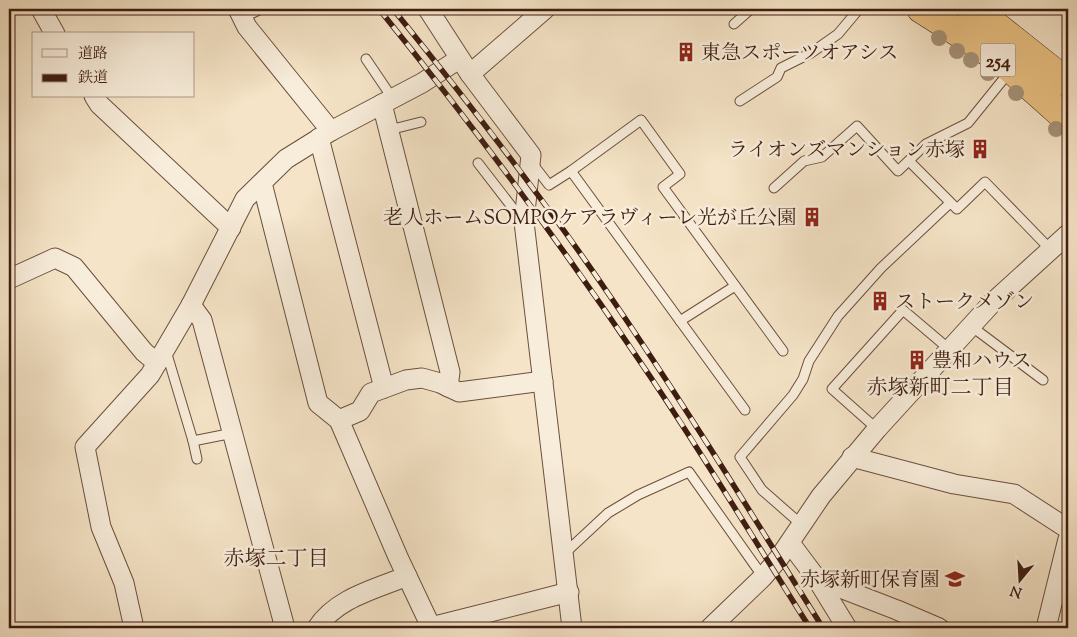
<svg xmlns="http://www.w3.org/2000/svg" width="1077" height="637" viewBox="0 0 1077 637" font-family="'Sorts Mill Goudy','Noto Serif JP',serif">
  <rect width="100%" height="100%" fill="#f5e4c7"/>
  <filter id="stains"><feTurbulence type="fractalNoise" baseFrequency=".004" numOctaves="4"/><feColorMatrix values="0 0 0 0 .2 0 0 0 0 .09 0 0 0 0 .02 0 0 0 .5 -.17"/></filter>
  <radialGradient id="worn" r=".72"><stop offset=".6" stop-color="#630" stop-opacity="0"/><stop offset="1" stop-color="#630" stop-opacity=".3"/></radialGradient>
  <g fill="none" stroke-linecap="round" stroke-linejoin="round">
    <defs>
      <g id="lane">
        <polyline points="242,18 261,9"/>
        <polyline points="734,24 751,9"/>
        <polyline points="366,59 393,99"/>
        <polyline points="740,101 777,77 781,68 811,53 838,34 859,9"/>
        <polyline points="389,130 421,122"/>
        <polyline points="909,161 957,209 985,182 1051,250"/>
        <polyline points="478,163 522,220"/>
        <polyline points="532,163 549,185 571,171 641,120 680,174 663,187 783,351"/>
        <polyline points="571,171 745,410"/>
        <polyline points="774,188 804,161 822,157 857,126 898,171 926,144 968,123 1010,71"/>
        <polyline points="680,321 735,286"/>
        <polyline points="971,326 1043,380"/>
        <polyline points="166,351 193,441 197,459"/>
        <polyline points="877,429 832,389 903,310 949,349"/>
        <polyline points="193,441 233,433"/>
        <polyline points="802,525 762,490 740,457 793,395 803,379 809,361 838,316 881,268 950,203"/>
        <polyline points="564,554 608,513 638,495 689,472 763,577"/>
      </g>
      <g id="street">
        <polyline points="41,9 55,34"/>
        <polyline points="238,9 247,27 331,131"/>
        <polyline points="428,9 470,74 531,155 524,222 572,628"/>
        <polyline points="470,74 545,9"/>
        <polyline points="94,96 99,104 231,228"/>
        <polyline points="382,104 450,372 448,387"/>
        <polyline points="319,138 384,388"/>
        <polyline points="262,183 318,403 339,420 398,557 431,627 569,592"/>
        <polyline points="9,279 55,258 74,267 144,352 157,363"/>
        <polyline points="191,305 202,320 285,628"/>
        <polyline points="339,420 360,411 371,393 406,380 422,378 440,383 459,392 543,381"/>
        <polyline points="852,457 954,484 1014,494 1068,529"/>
        <polyline points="790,543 817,579 897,610 939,628"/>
        <polyline points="817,579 847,628"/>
        <polyline points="134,628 124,583 101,527 85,447 150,375 191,305 245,199 286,159 331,131 422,83 459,59"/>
        <path d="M317,628C336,598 376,589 407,576"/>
        <polyline points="710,628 763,577 779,558 821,496 877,429 992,303 1068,234"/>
        <polyline points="1046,628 1068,539"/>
      </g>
      <g id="highway">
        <polyline points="921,9 981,47 1011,69 1068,120"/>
        <polyline points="970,9 995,25 1068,83"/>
      </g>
    </defs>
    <use href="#lane" stroke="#6c4f3e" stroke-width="11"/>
    <use href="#street" stroke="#6c4f3e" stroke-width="21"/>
    <use href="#highway" stroke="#3e1d11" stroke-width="29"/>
    <use href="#lane" stroke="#f8eddb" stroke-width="9"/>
    <use href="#street" stroke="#f8eddb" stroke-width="19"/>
    <use href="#highway" stroke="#eac284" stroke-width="28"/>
    <defs>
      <g id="rail">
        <path d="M379,9C471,123 559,241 641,363C700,449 754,540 810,628"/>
        <path d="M393,9C469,103 544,199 612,299C686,407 754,518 823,628"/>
      </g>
    </defs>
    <use href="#rail" stroke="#3e1d11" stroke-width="5.5"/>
    <use href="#rail" stroke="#f8eddb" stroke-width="4" stroke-dasharray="11" stroke-linecap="butt"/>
  </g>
  <g fill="#a69278">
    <circle cx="939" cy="38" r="8"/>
    <circle cx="957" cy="51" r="8"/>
    <circle cx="971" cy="60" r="8"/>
    <circle cx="988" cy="73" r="8"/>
    <circle cx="1016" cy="93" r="8"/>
    <circle cx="1056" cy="129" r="8"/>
  </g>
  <defs>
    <symbol id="building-bare" viewBox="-9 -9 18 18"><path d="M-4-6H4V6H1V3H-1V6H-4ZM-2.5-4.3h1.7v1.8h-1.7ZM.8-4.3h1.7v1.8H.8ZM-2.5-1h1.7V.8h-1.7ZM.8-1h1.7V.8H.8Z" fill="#8f2418" stroke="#f8eddb" stroke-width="2.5" paint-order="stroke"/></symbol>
    <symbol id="school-bare" viewBox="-9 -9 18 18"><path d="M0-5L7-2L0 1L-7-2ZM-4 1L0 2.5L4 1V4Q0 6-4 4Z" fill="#8f2418" stroke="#f8eddb" stroke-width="2.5" paint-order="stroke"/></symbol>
  </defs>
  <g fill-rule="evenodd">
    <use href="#building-bare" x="672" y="38" width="28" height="28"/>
    <use href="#building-bare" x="966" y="135" width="28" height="28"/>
    <use href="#building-bare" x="798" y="203" width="28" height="28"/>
    <use href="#building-bare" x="866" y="287" width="28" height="28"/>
    <use href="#building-bare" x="903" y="346" width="28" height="28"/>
    <use href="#school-bare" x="941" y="565" width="28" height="28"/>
  </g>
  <g text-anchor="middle" stroke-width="5" stroke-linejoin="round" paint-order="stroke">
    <rect fill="#f8eddb" stroke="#765b4e" stroke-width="1" x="980.5" y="43.5" width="35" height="33" rx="4"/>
    <g font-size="19" font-weight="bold" fill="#3e1d11">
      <text x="998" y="67">254</text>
    </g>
    <g font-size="20" fill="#3e1d11" stroke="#f8eddb" text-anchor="start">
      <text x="701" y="59">東急スポーツオアシス</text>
      <text x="965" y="156" text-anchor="end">ライオンズマンション赤塚</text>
      <text x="797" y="224" text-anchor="end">老人ホームSOMPOケアラヴィーレ光が丘公園</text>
      <text x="895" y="308">ストークメゾン</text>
      <text x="932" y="367">豊和ハウス</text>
      <text x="940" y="586" text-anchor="end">赤塚新町保育園</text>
    </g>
    <g font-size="21" fill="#3e1d11" stroke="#f8eddb">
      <text x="940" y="394">赤塚新町二丁目</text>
      <text x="276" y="565">赤塚二丁目</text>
    </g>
  </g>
  <rect width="1077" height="637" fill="none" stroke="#f5e4c7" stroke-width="30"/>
  <rect x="10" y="10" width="1057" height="617" fill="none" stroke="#3e1d11" stroke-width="2.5"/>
  <rect x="15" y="15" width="1047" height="607" fill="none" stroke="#3e1d11"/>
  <rect x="32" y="32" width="162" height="65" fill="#f8eddb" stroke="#ae9a8a"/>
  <rect x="42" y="49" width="25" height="8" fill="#f8eddb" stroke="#ae9a8a"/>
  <text x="78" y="58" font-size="15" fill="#3e1d11">道路</text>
  <rect x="42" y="74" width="25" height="8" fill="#3e1d11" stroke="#ae9a8a"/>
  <text x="78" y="82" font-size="15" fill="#3e1d11">鉄道</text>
  <g transform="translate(1020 580) rotate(198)" stroke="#f8eddb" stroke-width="4" paint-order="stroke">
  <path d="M0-4L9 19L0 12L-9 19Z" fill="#3e1d11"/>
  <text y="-8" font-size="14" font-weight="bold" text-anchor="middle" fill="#3e1d11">N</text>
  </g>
  <rect width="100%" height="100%" filter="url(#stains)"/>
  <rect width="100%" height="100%" fill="url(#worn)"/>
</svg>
